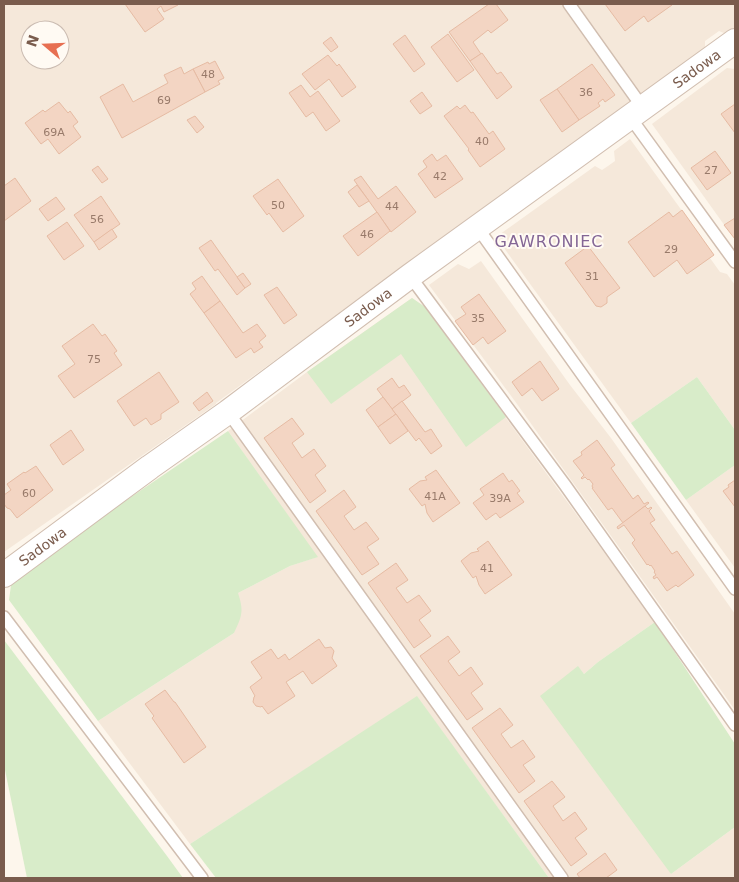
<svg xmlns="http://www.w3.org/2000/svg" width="739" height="882" viewBox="0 0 739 882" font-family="'DejaVu Sans',sans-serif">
  <rect width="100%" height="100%" fill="#fdf6ec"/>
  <g fill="#f5e8da" fill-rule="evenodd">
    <path d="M4,4H735V27L726,34L719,31L705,41V48L633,102L543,164L457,228L216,403V404L4,552ZM30,30H60V60H30Z"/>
    <polygon points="727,68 735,69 735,240 652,124"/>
    <polygon points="630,139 714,255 710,258 720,272 727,274 735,285 735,430 697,377 631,423 496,237 595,166 602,170 608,166 615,161 614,151"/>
    <polygon points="481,261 570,385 611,438 735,614 735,710 517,404 429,285 458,264 469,269"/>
    <polygon points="412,298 425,307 655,622 598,662 584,674 578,667 671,874 735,827 735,878 549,878 417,697 190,844 98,721 234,633 238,593 290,566 317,557 228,431 307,372"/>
    <polygon points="735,465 735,568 686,500"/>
  </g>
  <g fill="#d8ecc9">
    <polygon points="412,298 425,307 506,417 466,447 401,354 331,404 307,372"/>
    <polygon points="697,377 735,430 735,465 686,500 631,423"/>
    <path d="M228,431L318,557L290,566L238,593C244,611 242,616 234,633L98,721L9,600L12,578Z"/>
    <polygon points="655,622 735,744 735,827 671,874 540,696 578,666 584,674 598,662"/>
    <polygon points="4,640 167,856 183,878 27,878 4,765"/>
    <polygon points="417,696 549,878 216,878 190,844"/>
  </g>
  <g fill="#f3d5c3" stroke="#e6bba3">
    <polygon points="125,4 178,4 178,5 164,12 161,6 157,9 164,19 145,32"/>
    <polygon points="489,4 496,4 508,20 491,33 488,30 473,42 481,54 470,61 449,32"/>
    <polygon points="605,4 671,4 672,5 648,22 644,16 625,31"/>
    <polygon points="448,34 474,70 457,82 431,47"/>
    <polygon points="405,35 425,64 414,72 393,44"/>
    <polygon points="331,37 338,47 331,52 323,43"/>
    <polygon points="482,53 497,74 501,72 512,87 497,99 470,61"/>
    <polygon points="328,55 337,66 339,64 356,87 342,97 329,79 315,90 302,74"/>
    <polygon points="215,61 224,78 218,81 220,84 205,92 193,69 208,62 209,64"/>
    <polygon points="592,64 615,95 605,102 603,99 598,103 600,106 579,120 557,89"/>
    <polygon points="181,67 184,74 193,69 205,92 122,138 100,97 123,84 133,102 168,83 164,75"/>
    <polygon points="301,85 310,97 318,91 340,121 326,131 313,112 306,117 289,93"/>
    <polygon points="557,89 579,120 562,132 540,100"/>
    <polygon points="422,92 432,106 420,114 410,101"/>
    <polygon points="59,102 68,113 70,111 78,122 73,126 81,137 59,154 48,139 41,144 25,123 43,110 45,112"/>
    <polygon points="735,104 735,133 721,114"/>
    <polygon points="465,105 471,113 473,112 489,134 493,131 505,149 480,167 468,150 469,149 444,116 457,106 460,109"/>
    <polygon points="195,116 204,127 197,133 187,120"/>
    <polygon points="715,151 731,173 707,190 691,168"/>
    <polygon points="432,154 437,161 446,155 463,179 435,198 418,174 427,167 423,161"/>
    <polygon points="98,166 108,179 102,183 92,170"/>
    <polygon points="361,176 378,199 396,186 416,212 391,232 354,180"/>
    <polygon points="15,178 31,201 4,221 4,186"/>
    <polygon points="278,179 304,216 283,232 269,213 267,215 253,196"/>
    <polygon points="357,185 369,201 359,207 348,192"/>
    <polygon points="101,196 120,224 94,242 74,215"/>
    <polygon points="56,197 65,209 48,221 39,209"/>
    <polygon points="682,210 714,255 687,274 677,260 654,277 628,242 669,212 673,217"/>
    <polygon points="377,212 390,231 358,256 343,236"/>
    <polygon points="735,218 735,239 724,225"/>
    <polygon points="67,222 84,246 64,260 47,236"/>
    <polygon points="112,229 117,237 99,250 94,242"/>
    <polygon points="211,240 245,288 237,295 218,269 215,271 199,248"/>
    <polygon points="588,246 620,288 607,297 607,303 601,307 596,306 565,263"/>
    <polygon points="243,273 251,284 245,288 237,277"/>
    <polygon points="202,276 220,301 204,313 190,294 196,289 192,283"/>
    <polygon points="277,287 297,315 284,324 264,295"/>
    <polygon points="479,294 506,331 488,344 483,337 473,345 455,321 466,314 461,307"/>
    <polygon points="220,301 243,333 257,324 266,336 259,342 263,347 254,353 251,348 236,358 204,313"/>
    <polygon points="93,324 102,336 105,334 117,351 114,353 122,365 74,398 58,376 75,364 62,346"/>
    <polygon points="540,361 559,389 542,401 532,388 522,396 512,382"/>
    <polygon points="159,372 179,402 161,414 161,419 151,425 146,418 134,426 117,401"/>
    <polygon points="392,378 399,388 404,385 411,395 392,409 377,389"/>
    <polygon points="207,392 213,401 199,411 193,403"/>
    <polygon points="383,397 396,414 378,427 366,410"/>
    <polygon points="402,401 425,432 431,429 442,446 431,454 419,438 416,441 392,409"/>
    <polygon points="396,414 408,431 390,444 378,427"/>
    <polygon points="292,418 304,434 292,443 302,458 314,449 326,466 315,475 326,491 310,503 264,438"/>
    <polygon points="71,430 84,450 63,465 50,445"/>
    <polygon points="597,440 615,465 611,468 633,499 638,495 644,504 648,502 649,503 623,523 612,508 608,510 592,488 593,488 592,486 593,484 589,479 588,480 585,477 582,479 581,478 584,475 573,461 582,455 581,452"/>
    <polygon points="36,466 53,490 17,518 10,509 7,508 4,504 4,495 11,490 7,484 24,472 25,473"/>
    <polygon points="436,470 460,503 433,522 427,513 425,504 422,506 409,489 420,481 427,480 425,477"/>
    <polygon points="503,473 509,482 512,480 520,491 517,493 524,502 500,518 496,513 486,520 473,503 484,495 480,489"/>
    <polygon points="735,480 735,507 723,491 729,487 728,485"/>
    <polygon points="344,490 356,507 344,516 354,530 366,522 379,539 367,547 379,564 362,575 316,511"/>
    <polygon points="645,506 648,509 651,507 652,508 649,511 655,520 650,523 672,554 677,551 694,575 678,587 676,585 667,591 657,577 654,579 653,577 656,575 654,572 655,571 651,565 650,566 648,564 647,565 632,543 635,540 624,525 618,529 617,527"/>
    <polygon points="488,541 512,575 485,594 479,585 476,576 473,578 461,561 471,553 479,551 477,549"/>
    <polygon points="396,563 408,580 396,588 407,603 419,595 431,611 419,620 431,636 414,648 368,583"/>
    <polygon points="448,636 460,652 448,661 459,676 471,667 483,684 471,693 483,709 467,720 420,656"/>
    <polygon points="319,639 325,648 331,647 334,651 332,658 337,666 312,684 303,671 286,682 295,696 268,714 262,706 261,707 256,706 253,702 254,697 255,696 250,687 262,678 251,662 271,649 278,659 285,654 289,660"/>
    <polygon points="165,690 174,702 175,702 206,747 184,763 152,718 154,716 145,704"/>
    <polygon points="500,708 513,725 501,734 511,748 523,740 535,757 523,765 535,781 519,793 472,728"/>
    <polygon points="552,781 565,797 553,806 563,821 575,812 587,829 575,838 587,854 571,866 524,801"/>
    <polygon points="605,853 617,870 606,878 580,878 577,874"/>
  </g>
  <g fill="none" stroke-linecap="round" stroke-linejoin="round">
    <defs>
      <g id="lane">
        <polyline points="569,4 643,108"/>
        <polyline points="630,117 735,262"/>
        <polyline points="477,227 735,589"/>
        <polyline points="410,276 565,485 735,725"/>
        <polyline points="228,412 562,878"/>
        <polyline points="4,617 202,878"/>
      </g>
      <g id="street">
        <path id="s1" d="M4,575L150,467L228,412L410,276L735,41"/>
      </g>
    </defs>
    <use href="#lane" stroke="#d1beb0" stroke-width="14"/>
    <use href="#street" stroke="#d1beb0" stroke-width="26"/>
    <use href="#lane" stroke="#fff" stroke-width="11"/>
    <use href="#street" stroke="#fff" stroke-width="24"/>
  </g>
  <g text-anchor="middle" stroke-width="4" stroke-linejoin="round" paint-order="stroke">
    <g font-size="11" fill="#987a6a">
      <text x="208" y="78">48</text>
      <text x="586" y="96">36</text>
      <text x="164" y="104">69</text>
      <text x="54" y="136">69A</text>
      <text x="482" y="145">40</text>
      <text x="711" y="174">27</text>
      <text x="440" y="180">42</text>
      <text x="278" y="209">50</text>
      <text x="392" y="210">44</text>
      <text x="97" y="223">56</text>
      <text x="367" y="238">46</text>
      <text x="671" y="253">29</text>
      <text x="592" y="280">31</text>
      <text x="478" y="322">35</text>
      <text x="94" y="363">75</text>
      <text x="29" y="497">60</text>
      <text x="435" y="500">41A</text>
      <text x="500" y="502">39A</text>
      <text x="487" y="572">41</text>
    </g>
    <g font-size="14" fill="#7a5c4d" stroke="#fffaf3">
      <text dy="5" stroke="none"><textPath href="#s1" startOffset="858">Sadowa</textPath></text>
      <text dy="5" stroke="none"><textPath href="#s1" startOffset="452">Sadowa</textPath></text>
      <text dy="5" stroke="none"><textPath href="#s1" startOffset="48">Sadowa</textPath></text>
    </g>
    <g font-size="16" letter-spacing="1" fill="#846695" stroke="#fffaf3">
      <text x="549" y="247">GAWRONIEC</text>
    </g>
  </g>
  <rect width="739" height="882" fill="none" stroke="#7a5c4d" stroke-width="10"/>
  <g transform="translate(45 45) rotate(289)"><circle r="24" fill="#fffaf3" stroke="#cabbb1"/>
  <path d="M0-4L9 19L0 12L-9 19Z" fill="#e76f51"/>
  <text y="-8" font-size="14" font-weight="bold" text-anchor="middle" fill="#7a5c4d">N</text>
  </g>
</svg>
